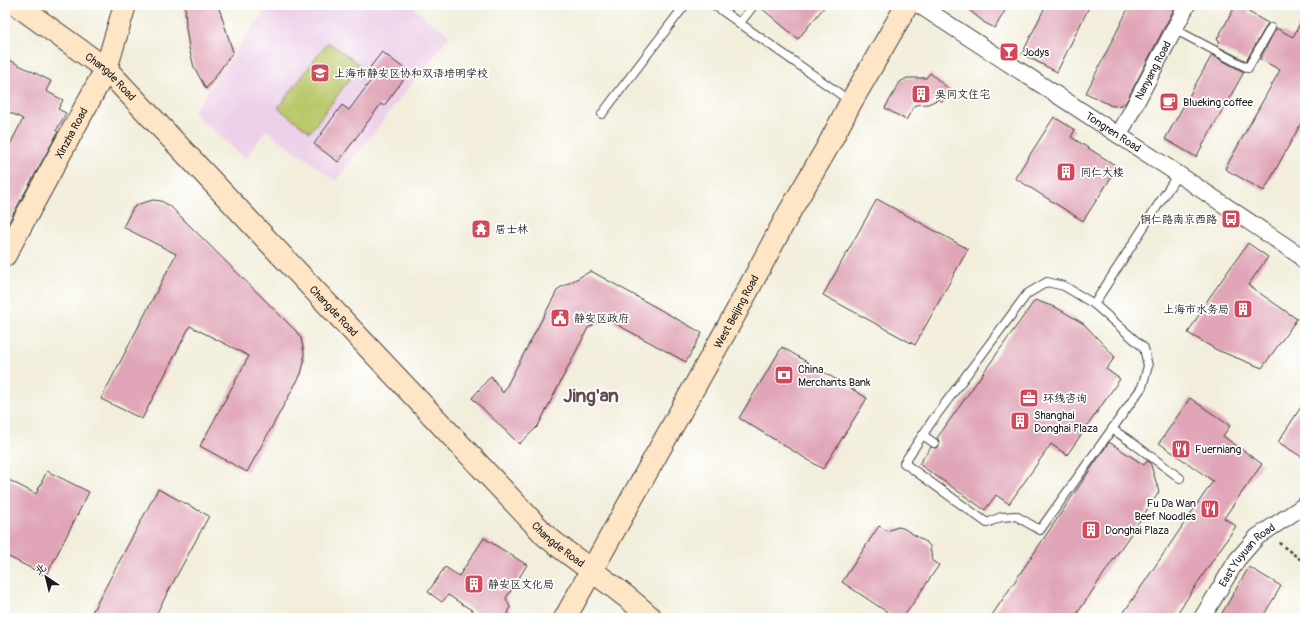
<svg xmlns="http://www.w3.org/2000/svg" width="1310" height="623" viewBox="0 0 1310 623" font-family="Pangolin,'LXGW WenKai TC',sans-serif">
  <rect width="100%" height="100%" fill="#fff"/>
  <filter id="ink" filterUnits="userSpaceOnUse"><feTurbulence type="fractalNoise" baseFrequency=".025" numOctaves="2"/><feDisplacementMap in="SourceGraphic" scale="8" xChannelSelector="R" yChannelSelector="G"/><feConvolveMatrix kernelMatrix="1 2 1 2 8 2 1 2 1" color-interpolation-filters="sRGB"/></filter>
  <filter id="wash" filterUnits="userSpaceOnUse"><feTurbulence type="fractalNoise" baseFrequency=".012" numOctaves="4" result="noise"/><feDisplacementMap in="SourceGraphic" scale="16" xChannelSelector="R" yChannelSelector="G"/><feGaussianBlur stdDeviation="0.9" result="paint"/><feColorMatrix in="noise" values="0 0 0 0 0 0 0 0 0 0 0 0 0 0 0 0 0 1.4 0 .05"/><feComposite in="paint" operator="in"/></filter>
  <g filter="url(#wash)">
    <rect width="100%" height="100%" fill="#f2eedb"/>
    <polygon fill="#edd1e9" points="269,5 419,5 415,10 450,35 336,181 266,130 245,159 193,112"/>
    <polygon fill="#bbc86a" stroke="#6c7243" points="328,42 360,65 310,132 278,108"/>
    <g id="blocks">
      <g fill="#e0a5b7">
        <polygon points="185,5 218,5 233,52 206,89 194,67 189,48 186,28"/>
        <polygon points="759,5 826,5 798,39 759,6"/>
        <polygon points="963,5 1008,5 995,28 985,23"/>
        <polygon points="1046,5 1090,5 1057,72 1022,54"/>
        <polygon points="1130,5 1176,5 1126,102 1122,105 1112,106 1086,93"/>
        <polygon points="1236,5 1268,23 1246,61 1217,46 1220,41 1217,39"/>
        <polygon points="1305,14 1305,116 1264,191 1225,169 1280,70 1260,59 1276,28 1293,37"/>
        <polygon points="382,52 409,72 384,106 381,104 338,162 314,144 342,105 349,110 375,75 368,70"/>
        <polygon points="1212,55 1244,72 1196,157 1165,139"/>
        <polygon points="5,58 51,81 46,91 63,100 58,109 66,113 56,131 58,132 5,229 5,154 23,119 5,110"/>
        <polygon points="930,73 951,91 942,102 939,99 928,104 915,105 906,120 885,108 900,82 907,78 926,78"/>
        <polygon points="1054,117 1075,130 1071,137 1118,167 1083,221 1015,178"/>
        <polygon points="877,199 968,249 915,345 823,295"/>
        <polygon points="153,200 161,201 170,206 297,332 301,338 304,353 304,362 301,374 247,472 200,446 249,356 190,326 142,419 101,399 176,254 123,227 133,208 139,204"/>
        <polygon points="1248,243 1268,257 1248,285 1297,319 1262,368 1217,350 1188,333 1209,298"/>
        <polygon points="591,271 702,333 686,362 605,318 588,328 538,426 519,444 472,398 491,376 503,393 558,289"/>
        <polygon points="1035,300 1057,308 1084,324 1115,357 1106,369 1120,379 1067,455 1051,444 1009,504 996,495 985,510 919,464 931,447 936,448 939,446 939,441 937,438"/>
        <polygon points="782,347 867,398 823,469 739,418"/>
        <polygon points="1190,398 1230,426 1223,436 1262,464 1224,518 1236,526 1174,618 1120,618 1213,481 1159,443"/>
        <polygon points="1305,401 1305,459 1278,442"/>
        <polygon points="1109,442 1144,465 1147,461 1150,462 1159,492 1074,618 990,618"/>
        <polygon points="47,471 89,492 46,576 5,555 5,478 36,494"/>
        <polygon points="158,489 209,516 154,618 89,618"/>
        <polygon points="879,526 887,531 898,527 903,528 926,542 930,546 932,561 939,565 903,618 896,618 842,582"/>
        <polygon points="484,538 527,565 506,598 510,607 508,615 497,618 484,618 448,595 442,602 428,592 445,567 459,576"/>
        <polygon points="1249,567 1281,586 1262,618 1219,618"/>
      </g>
    </g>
  </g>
  <g filter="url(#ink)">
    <use href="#blocks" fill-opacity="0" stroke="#3c3c39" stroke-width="1"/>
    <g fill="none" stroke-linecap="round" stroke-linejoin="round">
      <defs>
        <g id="lane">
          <polyline points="714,5 850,101"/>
          <polyline points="739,24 754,5"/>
          <polyline points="1174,29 1248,68 1271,28"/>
          <polyline points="602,114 685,5"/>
          <polygon points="1047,282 1064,286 1094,304 1144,348 1148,366 1142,387 1040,530 1016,516 1001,517 987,523 904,463 932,421 1027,294"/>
          <polyline points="1094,304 1178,174"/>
          <polyline points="1112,429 1130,441 1180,478"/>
          <polyline points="923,435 934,443"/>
        </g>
        <g id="street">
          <path id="s1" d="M919,5L1178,174L1299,255L1305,262"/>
          <path id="s2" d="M1119,135L1187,5"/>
          <path id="s3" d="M1202,618L1237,560L1257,537L1305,505"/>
        </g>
        <g id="secondary">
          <path id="s4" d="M17,5L106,69L546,536C580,564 618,587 651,618"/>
          <path id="s5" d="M5,255L106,69L125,5"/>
          <path id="s6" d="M565,618L734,316L790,211L827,148L851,102L907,5"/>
        </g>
      </defs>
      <use href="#lane" stroke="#3c3c39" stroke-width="10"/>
      <use href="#street" stroke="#3c3c39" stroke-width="18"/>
      <use href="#secondary" stroke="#3c3c39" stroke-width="24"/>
      <polyline stroke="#3c3c39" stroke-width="2.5" stroke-dasharray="3 3" stroke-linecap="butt" points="1279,543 1305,563"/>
      <use href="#lane" stroke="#fff" stroke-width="8"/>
      <use href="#street" stroke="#fff" stroke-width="16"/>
      <use href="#secondary" stroke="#fee5c5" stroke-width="22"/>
    </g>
  </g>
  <defs>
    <symbol id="bar-square" viewBox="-11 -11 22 22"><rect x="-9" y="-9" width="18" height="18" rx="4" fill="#d1495b" stroke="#fff"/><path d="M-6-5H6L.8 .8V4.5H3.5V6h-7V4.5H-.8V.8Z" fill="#fff"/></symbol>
    <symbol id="school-square" viewBox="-11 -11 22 22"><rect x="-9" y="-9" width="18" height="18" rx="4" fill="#d1495b" stroke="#fff"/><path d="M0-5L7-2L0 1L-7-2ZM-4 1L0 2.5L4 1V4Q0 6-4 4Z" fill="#fff"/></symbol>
    <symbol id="building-square" viewBox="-11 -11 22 22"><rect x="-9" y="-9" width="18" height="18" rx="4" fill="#d1495b" stroke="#fff"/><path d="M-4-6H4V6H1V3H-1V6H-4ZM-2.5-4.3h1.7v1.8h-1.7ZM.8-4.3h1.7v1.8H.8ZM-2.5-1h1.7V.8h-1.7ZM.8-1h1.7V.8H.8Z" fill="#fff"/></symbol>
    <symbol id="cafe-square" viewBox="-11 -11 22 22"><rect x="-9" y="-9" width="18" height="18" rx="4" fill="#d1495b" stroke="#fff"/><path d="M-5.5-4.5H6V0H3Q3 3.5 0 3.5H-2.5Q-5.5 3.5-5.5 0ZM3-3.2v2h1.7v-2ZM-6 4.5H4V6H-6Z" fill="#fff"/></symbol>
    <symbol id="bus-square" viewBox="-11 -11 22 22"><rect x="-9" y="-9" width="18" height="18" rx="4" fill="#d1495b" stroke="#fff"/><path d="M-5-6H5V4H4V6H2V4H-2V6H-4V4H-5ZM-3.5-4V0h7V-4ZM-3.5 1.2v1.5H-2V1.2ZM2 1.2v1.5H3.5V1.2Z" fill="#fff"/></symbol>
    <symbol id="temple-square" viewBox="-11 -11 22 22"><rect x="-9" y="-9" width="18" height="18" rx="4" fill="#d1495b" stroke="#fff"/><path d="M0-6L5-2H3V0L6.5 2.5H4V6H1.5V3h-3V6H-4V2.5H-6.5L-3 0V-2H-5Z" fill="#fff"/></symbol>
    <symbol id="civic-square" viewBox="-11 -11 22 22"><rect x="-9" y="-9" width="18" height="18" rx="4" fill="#d1495b" stroke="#fff"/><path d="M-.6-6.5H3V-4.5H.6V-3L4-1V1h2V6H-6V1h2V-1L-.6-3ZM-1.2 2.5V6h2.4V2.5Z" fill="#fff"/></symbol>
    <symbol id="bank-square" viewBox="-11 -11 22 22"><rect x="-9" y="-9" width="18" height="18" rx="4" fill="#d1495b" stroke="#fff"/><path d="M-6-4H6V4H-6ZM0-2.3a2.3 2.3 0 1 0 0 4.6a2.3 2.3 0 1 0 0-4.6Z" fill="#fff"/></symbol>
    <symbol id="office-square" viewBox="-11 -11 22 22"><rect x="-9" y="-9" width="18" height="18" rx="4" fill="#d1495b" stroke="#fff"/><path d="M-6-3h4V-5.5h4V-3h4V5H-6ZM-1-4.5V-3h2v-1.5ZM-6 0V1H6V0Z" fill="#fff"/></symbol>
    <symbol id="restaurant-square" viewBox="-11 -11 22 22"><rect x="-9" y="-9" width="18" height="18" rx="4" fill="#d1495b" stroke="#fff"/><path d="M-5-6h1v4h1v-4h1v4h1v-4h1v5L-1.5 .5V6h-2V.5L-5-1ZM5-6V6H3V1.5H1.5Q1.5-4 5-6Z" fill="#fff"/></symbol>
  </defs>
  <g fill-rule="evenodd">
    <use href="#bar-square" x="998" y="41" width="22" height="22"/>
    <use href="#school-square" x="309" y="62" width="22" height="22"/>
    <use href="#building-square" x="910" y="83" width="22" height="22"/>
    <use href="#cafe-square" x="1158" y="91" width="22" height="22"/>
    <use href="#building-square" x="1055" y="161" width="22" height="22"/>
    <use href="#bus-square" x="1220" y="208" width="22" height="22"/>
    <use href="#temple-square" x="470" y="218" width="22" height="22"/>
    <use href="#building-square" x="1232" y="298" width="22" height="22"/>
    <use href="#civic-square" x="549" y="307" width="22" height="22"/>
    <use href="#bank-square" x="773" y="364" width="22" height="22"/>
    <use href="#office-square" x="1018" y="387" width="22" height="22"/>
    <use href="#building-square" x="1009" y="410" width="22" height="22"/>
    <use href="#restaurant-square" x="1170" y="438" width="22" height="22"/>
    <use href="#restaurant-square" x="1199" y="498" width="22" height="22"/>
    <use href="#building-square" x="1080" y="519" width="22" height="22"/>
    <use href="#building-square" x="463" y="573" width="22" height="22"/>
  </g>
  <g text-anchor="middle" stroke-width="3.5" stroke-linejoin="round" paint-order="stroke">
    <g font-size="11" fill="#1c1c1c" stroke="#fff" text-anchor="start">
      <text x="1023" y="56">Jodys</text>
      <text x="334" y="77">上海市静安区协和双语培明学校</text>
      <text x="935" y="98">吴同文住宅</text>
      <text x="1183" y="106">Blueking coffee</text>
      <text x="1080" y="176">同仁大楼</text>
      <text x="1217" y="223" text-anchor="end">铜仁路南京西路</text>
      <text x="495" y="233">居士林</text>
      <text x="1229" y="313" text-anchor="end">上海市水务局</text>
      <text x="574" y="322">静安区政府</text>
      <text x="798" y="373">China<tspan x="798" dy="13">Merchants Bank</tspan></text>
      <text x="1043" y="402">环线咨询</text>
      <text x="1034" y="419">Shanghai<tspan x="1034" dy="13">Donghai Plaza</tspan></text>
      <text x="1195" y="453">Fuerniang</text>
      <text x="1196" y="507" text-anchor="end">Fu Da Wan<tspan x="1196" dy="13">Beef Noodles</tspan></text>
      <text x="1105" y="534">Donghai Plaza</text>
      <text x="488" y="588">静安区文化局</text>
    </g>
    <g font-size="11" fill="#1c1c1c" stroke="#fff">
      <text dy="4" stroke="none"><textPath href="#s2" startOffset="73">Nanyang Road</textPath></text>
      <text dy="4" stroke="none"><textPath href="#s4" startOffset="118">Changde Road</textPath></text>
      <text dy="4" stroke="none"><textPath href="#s1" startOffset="232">Tongren Road</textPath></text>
      <text dy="4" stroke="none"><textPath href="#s5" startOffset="139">Xinzha Road</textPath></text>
      <text dy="4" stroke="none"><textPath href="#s4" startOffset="442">Changde Road</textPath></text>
      <text dy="4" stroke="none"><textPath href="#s6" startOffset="351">West Beijing Road</textPath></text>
      <text dy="4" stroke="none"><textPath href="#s4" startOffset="766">Changde Road</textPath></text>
      <text dy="4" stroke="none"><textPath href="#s3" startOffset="78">East Yuyuan Road</textPath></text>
    </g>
    <g font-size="19" font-weight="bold" fill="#614c52" stroke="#fff">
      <text x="591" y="402">Jing'an</text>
    </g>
  </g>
  <rect width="1310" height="623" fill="none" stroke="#fff" stroke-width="20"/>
  <g transform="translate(46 577) rotate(325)" stroke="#ffffff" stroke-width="3" paint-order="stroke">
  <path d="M0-3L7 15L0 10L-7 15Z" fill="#1c1c1c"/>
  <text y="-6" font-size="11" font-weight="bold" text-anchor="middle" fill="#1c1c1c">北</text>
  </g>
</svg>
